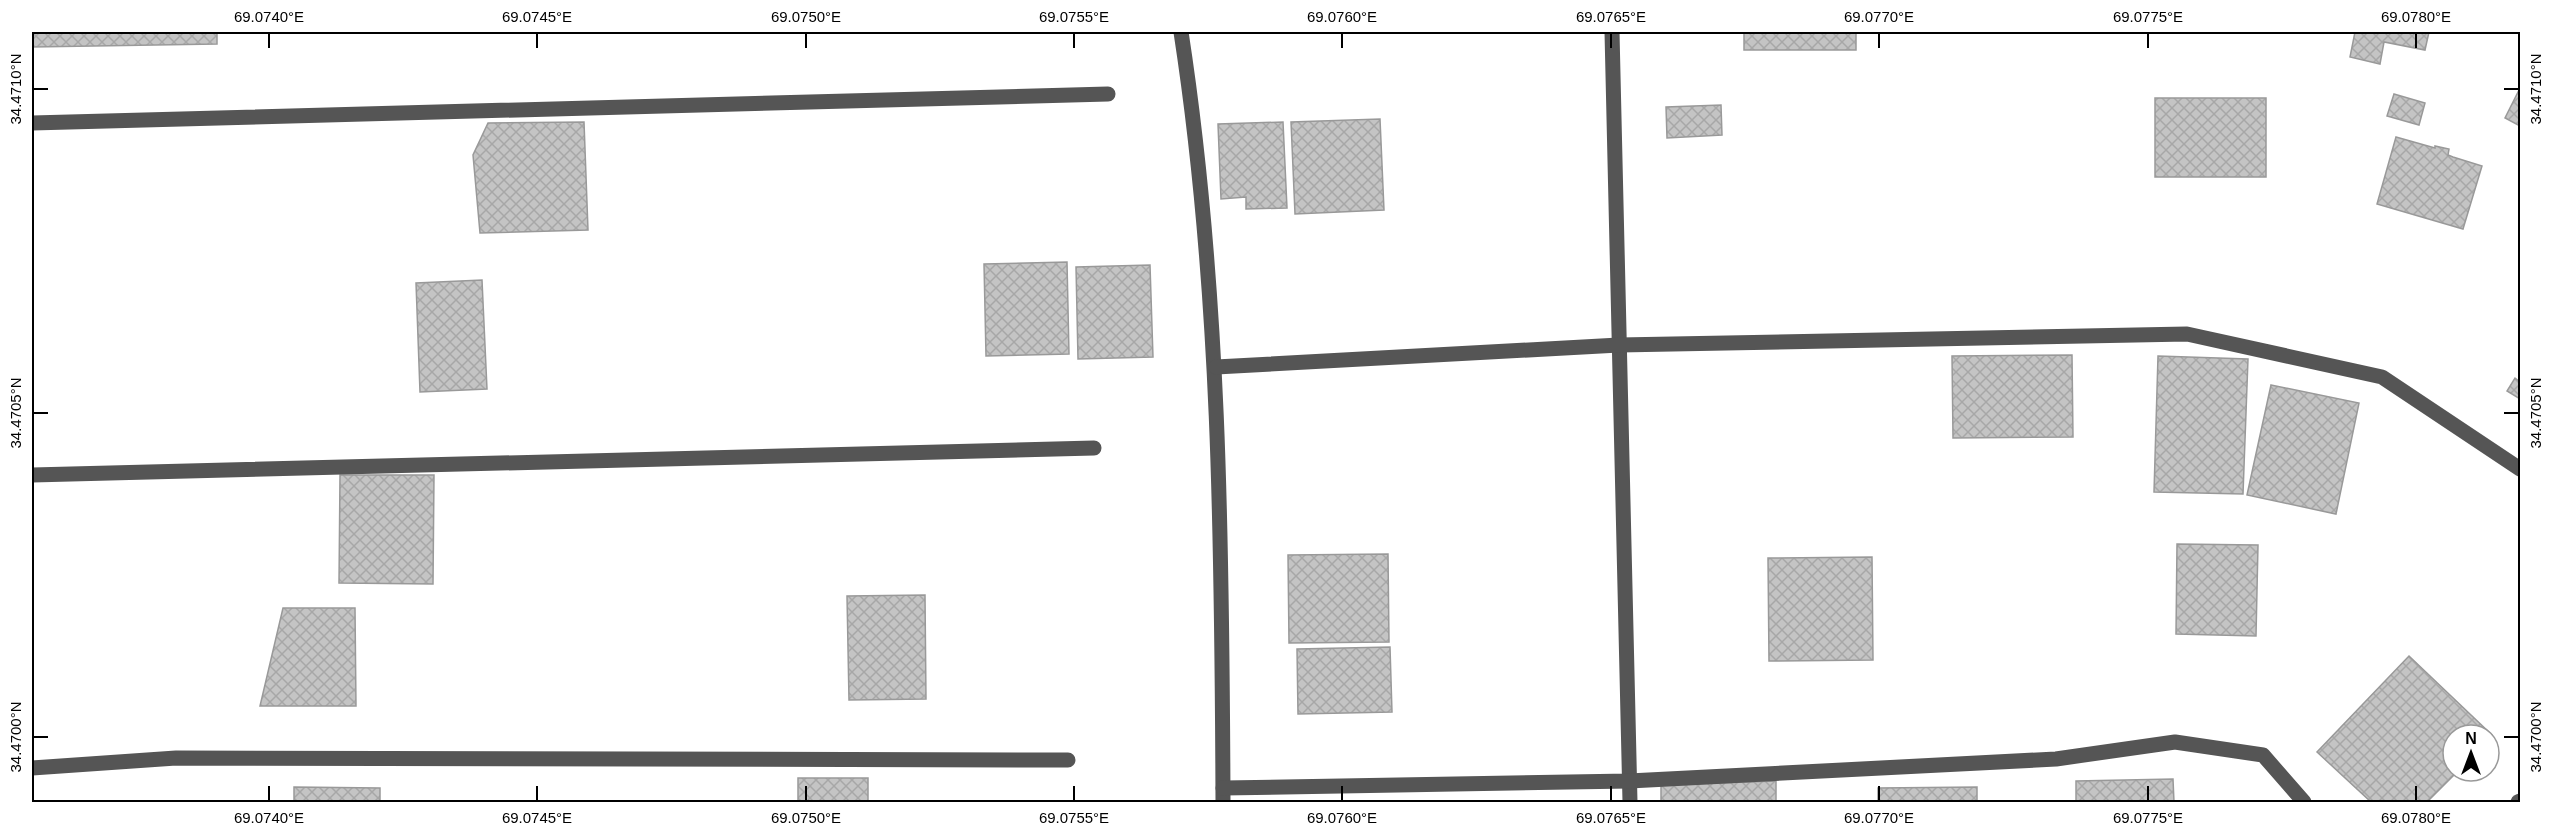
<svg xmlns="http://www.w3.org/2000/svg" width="2552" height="834" viewBox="0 0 2552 834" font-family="Helvetica,sans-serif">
  <defs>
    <pattern id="building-cross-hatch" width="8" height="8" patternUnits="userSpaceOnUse" patternTransform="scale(1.5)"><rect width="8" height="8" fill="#c4c4c4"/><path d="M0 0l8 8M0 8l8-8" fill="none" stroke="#a7a7a7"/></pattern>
  </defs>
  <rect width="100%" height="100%" fill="#fff"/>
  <g fill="url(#building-cross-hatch)" stroke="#999" stroke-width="1.5">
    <polygon points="32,32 217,32 217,44 32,47"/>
    <rect x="1744" y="32" width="112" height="18"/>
    <polygon points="2355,32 2429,32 2425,50 2384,42 2380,64 2350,57"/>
    <polygon points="2520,88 2520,126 2505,118"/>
    <polygon points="2394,94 2425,103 2419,125 2387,116"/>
    <rect x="2155" y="98" width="111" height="79"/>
    <polygon points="1721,105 1722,135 1667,138 1666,107"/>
    <polygon points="1380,119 1384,210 1295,214 1291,122"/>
    <polygon points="584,122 588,230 480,233 473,155 488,123"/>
    <polygon points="1283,122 1287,208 1246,209 1246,197 1221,199 1218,124"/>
    <polygon points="2396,137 2435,148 2435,146 2449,149 2448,155 2453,157 2482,166 2463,229 2377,204"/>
    <polygon points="1067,262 1069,354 986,356 984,264"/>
    <polygon points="1150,265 1153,357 1078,359 1076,267"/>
    <polygon points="482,280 487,389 420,392 416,283"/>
    <polygon points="2072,355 2073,437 1953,438 1952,356"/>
    <polygon points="2158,356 2248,359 2243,494 2154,492"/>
    <polygon points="2515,378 2520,382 2520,399 2507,391"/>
    <polygon points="2271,385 2359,403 2336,514 2247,495"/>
    <polygon points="340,475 434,475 433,584 339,583"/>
    <polygon points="2177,544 2258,545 2256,636 2176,634"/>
    <polygon points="1388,554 1389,642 1289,643 1288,555"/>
    <polygon points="1872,557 1873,660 1769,661 1768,558"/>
    <polygon points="925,595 926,699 849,700 847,596"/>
    <polygon points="283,608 355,608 356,706 260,706"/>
    <polygon points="1390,647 1392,712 1298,714 1297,649"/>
    <polygon points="2409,656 2492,735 2489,738 2489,735 2453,735 2453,771 2458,771 2427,802 2371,802 2317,752"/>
    <rect x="798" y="778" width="70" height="24"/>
    <polygon points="2173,779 2174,802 2076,802 2076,781"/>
    <polygon points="1776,781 1776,802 1661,802 1661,785"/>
    <polygon points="294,787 380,788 380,802 294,802"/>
    <polygon points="1977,787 1977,802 1878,802 1878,788"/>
  </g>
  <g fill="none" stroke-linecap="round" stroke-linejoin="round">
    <g stroke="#555" stroke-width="15">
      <path d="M1181,32C1220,286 1222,545 1223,802"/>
      <polyline points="1612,32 1630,802"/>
      <polyline points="32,123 1108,94"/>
      <polyline points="1216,367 1619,345 2187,334 2382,377 2520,469"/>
      <polyline points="32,475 1094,448"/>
      <polyline points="32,768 176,758 1068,760"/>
      <polyline points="1223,788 1629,781 2056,759 2175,742 2263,755 2304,802"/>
      <polyline points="2518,802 2520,801"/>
    </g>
  </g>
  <path fill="none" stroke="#000" stroke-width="2" d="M269,33V48M537,33V48M806,33V48M1074,33V48M1342,33V48M1611,33V48M1879,33V48M2148,33V48M2416,33V48M33,89H48M2504,89H2519M33,413H48M2504,413H2519M33,737H48M2504,737H2519M269,786V801M537,786V801M806,786V801M1074,786V801M1342,786V801M1611,786V801M1879,786V801M2148,786V801M2416,786V801"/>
  <rect width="2552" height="834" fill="none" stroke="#ffffff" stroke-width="66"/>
  <g transform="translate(2471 753)"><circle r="28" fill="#ffffff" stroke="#999999" stroke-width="1.5"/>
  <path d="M0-4.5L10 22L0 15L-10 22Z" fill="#000000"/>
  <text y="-9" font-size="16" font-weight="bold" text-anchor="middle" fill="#000000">N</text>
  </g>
  <rect x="33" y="33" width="2486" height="768" fill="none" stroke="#000" stroke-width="2"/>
  <g font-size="15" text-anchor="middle" fill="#000">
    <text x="269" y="22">69.0740°E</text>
    <text x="537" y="22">69.0745°E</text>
    <text x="806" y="22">69.0750°E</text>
    <text x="1074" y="22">69.0755°E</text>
    <text x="1342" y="22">69.0760°E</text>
    <text x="1611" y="22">69.0765°E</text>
    <text x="1879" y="22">69.0770°E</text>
    <text x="2148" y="22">69.0775°E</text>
    <text x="2416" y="22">69.0780°E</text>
    <text transform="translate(16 89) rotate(-90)" y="5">34.4710°N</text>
    <text transform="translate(2536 89) rotate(-90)" y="5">34.4710°N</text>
    <text transform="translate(16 413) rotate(-90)" y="5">34.4705°N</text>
    <text transform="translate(2536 413) rotate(-90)" y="5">34.4705°N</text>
    <text transform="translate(16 737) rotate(-90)" y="5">34.4700°N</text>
    <text transform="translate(2536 737) rotate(-90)" y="5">34.4700°N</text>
    <text x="269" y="823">69.0740°E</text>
    <text x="537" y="823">69.0745°E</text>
    <text x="806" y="823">69.0750°E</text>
    <text x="1074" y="823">69.0755°E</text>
    <text x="1342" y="823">69.0760°E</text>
    <text x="1611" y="823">69.0765°E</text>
    <text x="1879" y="823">69.0770°E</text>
    <text x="2148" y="823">69.0775°E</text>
    <text x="2416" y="823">69.0780°E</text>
  </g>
</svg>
